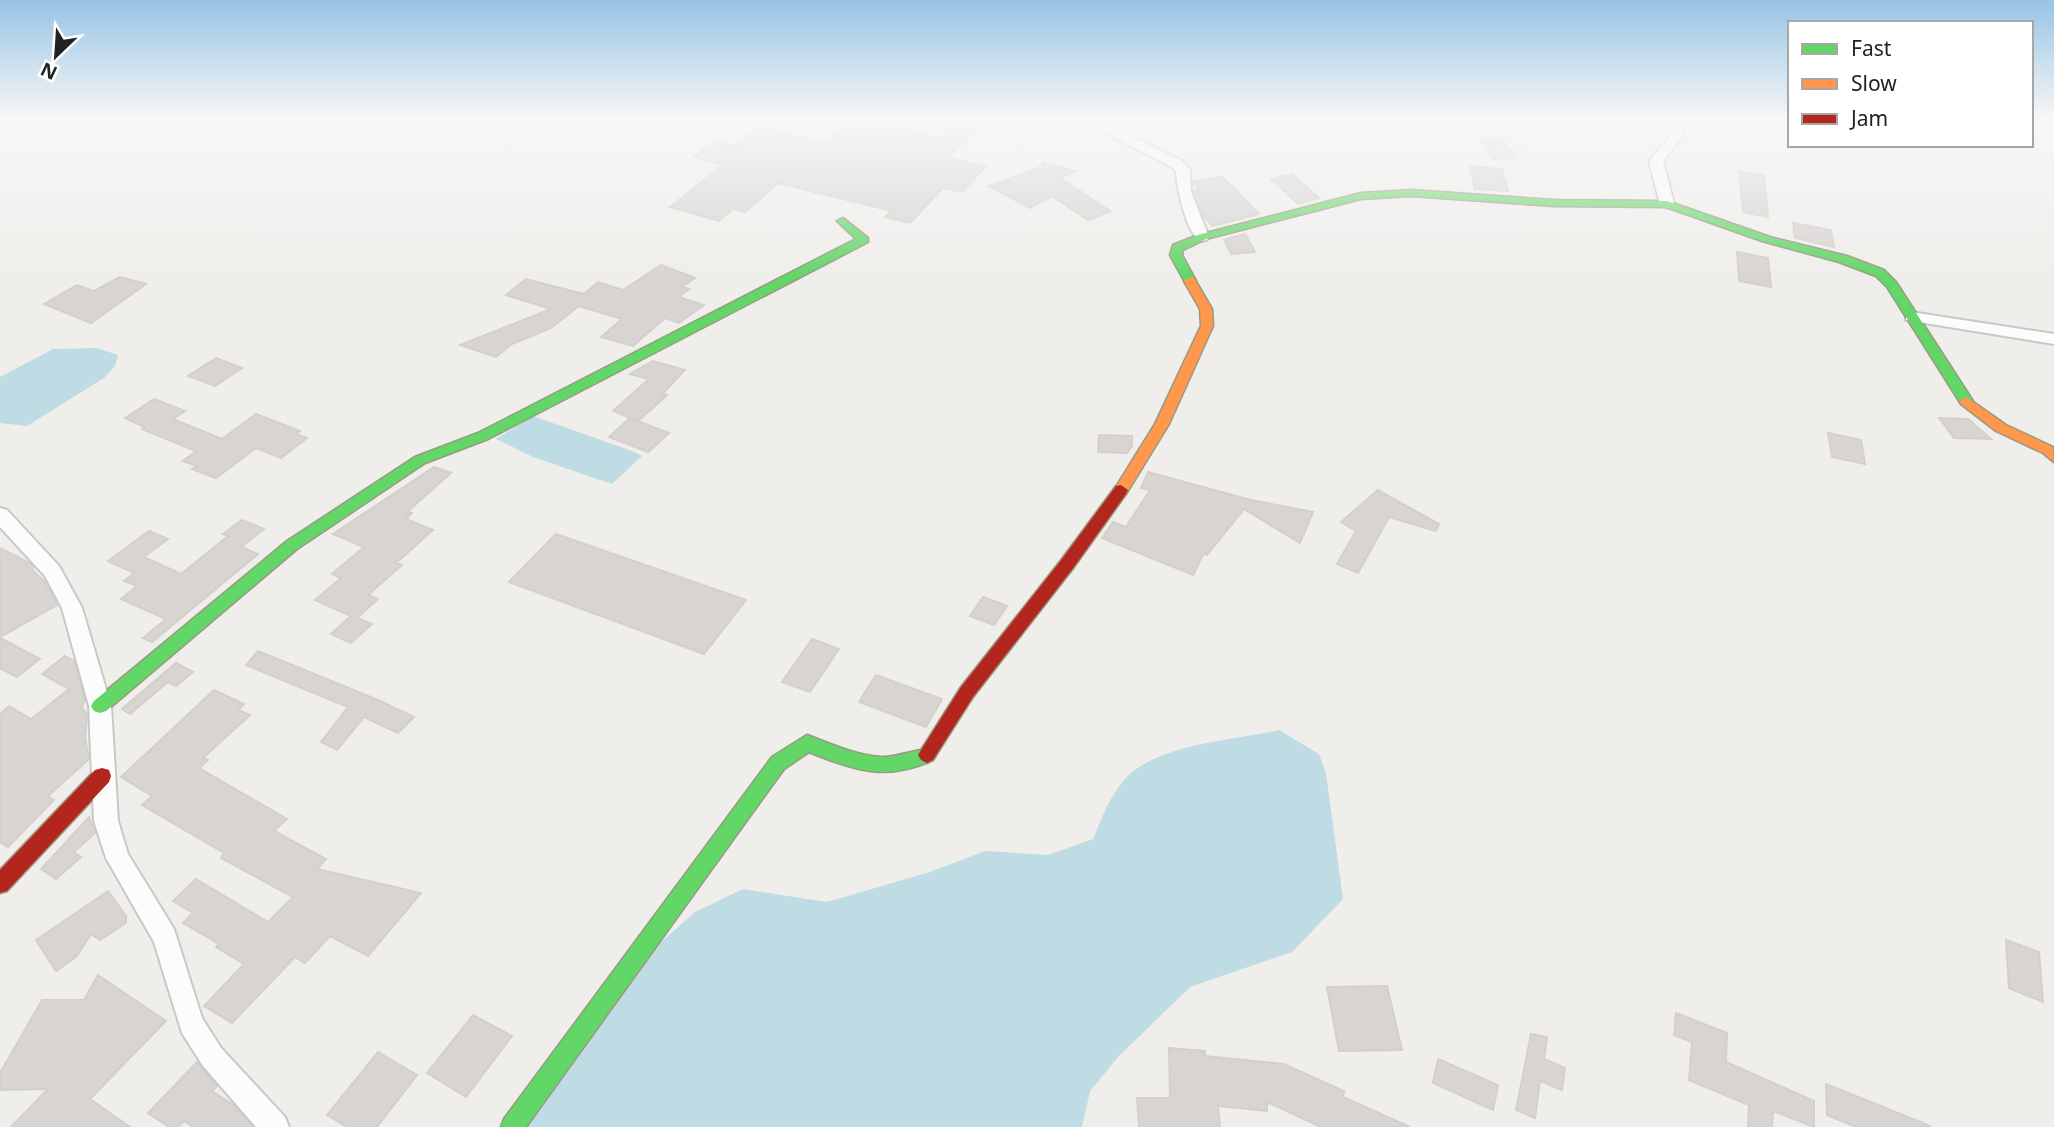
<svg xmlns="http://www.w3.org/2000/svg" width="2054" height="1127" viewBox="0 0 2054 1127" font-family="'Noto Sans',sans-serif">
  <rect width="100%" height="100%" fill="#f0eeeb"/>
  <g fill="#bfdbe3">
    <polygon points="406,119 480,119 461,133"/>
    <polygon points="97,348 118,355 115,366 104,378 27,426 0,423 0,377 53,349"/>
    <polygon points="533,416 632,451 642,456 612,484 533,457 496,439"/>
    <path d="M1279,730L1319,754L1326,773L1343,899L1292,952L1190,987L1118,1057L1090,1091L1082,1127H516L649,953L695,912L743,889L827,902L930,872L985,851L1048,855L1093,839C1102,818 1110,795 1126,778C1157,744 1236,740 1279,730Z"/>
  </g>
  <g fill="#d7d4d2" stroke="#d3d0cc" stroke-width="2">
    <polygon points="853,119 905,119 893,127 941,138 959,119 987,119 948,158 986,166 962,192 943,188 910,223 885,217 892,211 778,183 745,212 733,209 719,221 670,207 723,165 694,157 714,141 734,146 758,127 826,143"/>
    <polygon points="1501,138 1518,158 1494,160 1479,139"/>
    <polygon points="1044,162 1075,171 1060,178 1110,211 1088,220 1052,196 1030,208 989,186 1039,168"/>
    <polygon points="1470,166 1502,169 1508,191 1475,189"/>
    <polygon points="1739,171 1764,175 1768,217 1743,212"/>
    <polygon points="1292,174 1319,198 1298,204 1271,179"/>
    <polygon points="1221,176 1234,188 1259,214 1212,226 1203,215 1194,191 1199,190 1193,182"/>
    <polygon points="1793,223 1831,230 1834,247 1795,238"/>
    <polygon points="1245,234 1255,252 1231,254 1224,240"/>
    <polygon points="1737,252 1768,258 1771,287 1739,281"/>
    <polygon points="661,265 695,278 682,287 689,289 679,297 704,305 679,323 665,318 633,346 601,337 622,319 579,306 551,328 512,344 496,357 460,345 551,309 506,295 526,279 584,294 598,282 623,290"/>
    <polygon points="120,277 146,284 91,323 44,304 77,285 94,291"/>
    <polygon points="216,358 242,368 215,386 188,376"/>
    <polygon points="653,361 685,370 662,394 667,395 638,421 613,411 649,379 630,374"/>
    <polygon points="154,399 185,411 173,419 222,439 256,414 300,431 296,434 307,438 281,458 256,448 216,478 192,469 197,466 183,461 196,451 142,429 145,427 125,418"/>
    <polygon points="630,418 669,433 648,452 609,437"/>
    <polygon points="1939,418 1968,419 1991,439 1954,438"/>
    <polygon points="1828,433 1861,440 1865,464 1832,457"/>
    <polygon points="1099,435 1132,436 1132,446 1127,453 1098,452"/>
    <polygon points="434,467 451,473 407,512 412,513 406,519 433,530 396,563 402,565 368,595 378,599 357,618 372,624 351,643 331,634 351,616 315,600 341,578 332,574 364,547 333,534"/>
    <polygon points="1148,472 1251,500 1313,512 1300,543 1244,509 1207,555 1204,553 1193,575 1102,538 1113,522 1126,527 1150,490 1141,488"/>
    <polygon points="1378,490 1439,524 1436,531 1389,517 1358,573 1337,564 1356,531 1341,522"/>
    <polygon points="242,520 264,529 241,547 258,554 152,642 143,638 166,619 121,599 137,586 124,581 134,573 108,561 149,531 168,539 144,557 181,574 228,536 223,534"/>
    <polygon points="556,534 746,600 704,654 509,582"/>
    <polygon points="0,548 28,562 34,567 31,569 46,583 57,605 0,637"/>
    <polygon points="983,597 1007,606 994,625 970,616"/>
    <polygon points="0,638 40,659 17,677 0,668"/>
    <polygon points="812,639 839,649 810,692 782,682"/>
    <polygon points="258,651 378,700 414,717 398,733 364,717 337,750 321,742 348,707 246,665"/>
    <polygon points="65,656 74,661 85,700 82,707 87,716 85,738 89,759 48,796 54,800 8,847 0,842 0,714 9,706 31,719 69,689 42,674"/>
    <polygon points="176,663 193,672 176,686 168,682 130,714 122,709"/>
    <polygon points="876,675 942,699 926,727 859,702"/>
    <polygon points="214,690 244,704 238,710 250,715 203,758 208,760 199,768 287,819 274,831 326,859 317,869 421,893 368,956 330,936 305,963 295,957 232,1023 204,1006 244,964 216,947 219,944 183,923 193,913 173,901 196,879 268,922 293,897 221,858 224,853 142,805 152,796 121,777"/>
    <polygon points="89,817 95,833 74,852 81,857 56,879 41,869"/>
    <polygon points="108,891 126,916 126,923 100,940 91,934 77,956 56,971 36,940"/>
    <polygon points="2006,940 2039,952 2043,1002 2009,988"/>
    <polygon points="98,975 166,1021 90,1099 130,1127 11,1127 48,1089 0,1090 0,1073 42,1000 84,1000"/>
    <polygon points="1387,986 1402,1050 1339,1051 1327,987"/>
    <polygon points="1676,1013 1727,1033 1726,1062 1814,1101 1814,1127 1773,1111 1772,1127 1748,1127 1749,1105 1689,1080 1692,1042 1674,1035"/>
    <polygon points="473,1015 512,1036 466,1097 427,1073"/>
    <polygon points="1531,1034 1547,1037 1544,1059 1565,1068 1562,1090 1540,1081 1535,1118 1516,1110"/>
    <polygon points="1169,1048 1205,1051 1205,1056 1284,1064 1344,1091 1343,1097 1410,1127 1321,1127 1267,1102 1267,1111 1218,1106 1220,1127 1139,1127 1137,1098 1170,1098"/>
    <polygon points="378,1052 417,1075 377,1127 347,1127 327,1115"/>
    <polygon points="1438,1059 1498,1085 1493,1110 1433,1083"/>
    <polygon points="197,1062 217,1086 212,1091 236,1107 253,1127 193,1127 184,1121 178,1127 169,1127 148,1113"/>
    <polygon points="1826,1084 1930,1126 1930,1127 1856,1127 1827,1115"/>
  </g>
  <g fill="none" stroke-linecap="round" stroke-linejoin="round">
    <defs>
      <g id="street">
        <path d="M1079,119H1096L1182,161L1190,170L1191,192L1209,237L1207,240L1202,241C1186,236 1177,187 1176,171L1172,167Z"/>
        <polygon points="1668,119 1680,119 1684,134 1663,161 1674,204 1667,208 1660,204 1649,161 1672,134"/>
        <polygon points="1911,312 2054,334 2054,344 1906,320 1906,314"/>
        <polygon points="0,508 7,510 59,566 82,608 111,706 118,821 128,854 174,929 202,1018 221,1048 285,1117 289,1127 256,1127 203,1066 182,1033 154,942 106,858 94,821 89,706 62,608 45,576 0,527"/>
      </g>
      <g id="fast">
        <polygon points="1411,190 1554,200 1667,201 1770,237 1847,256 1884,270 1896,282 1973,401 1971,404 1961,404 1887,287 1876,276 1839,262 1762,241 1666,207 1554,206 1411,196 1361,199 1206,239 1183,250 1182,255 1196,281 1194,284 1186,284 1170,255 1173,245 1198,235 1361,193"/>
        <polygon points="843,218 868,238 868,242 488,439 425,463 297,549 106,711 100,713 94,711 91,706 94,701 287,541 415,457 478,433 856,239 837,221"/>
        <path d="M807,735C831,744 855,755 881,757C898,758 923,746 933,750L936,755L933,760C886,782 854,770 809,752L784,769L526,1127H501L504,1119L772,757Z"/>
      </g>
      <g id="slow">
        <polygon points="1190,277 1194,278 1212,309 1213,326 1169,424 1126,494 1116,494 1114,490 1155,424 1201,326 1200,309 1184,281"/>
        <polygon points="1966,397 2006,425 2053,447 2054,462 2043,453 1996,431 1961,404 1959,401"/>
      </g>
      <g id="jam">
        <polygon points="1121,485 1128,490 1126,494 1074,567 973,697 933,760 927,763 921,760 918,755 921,750 961,687 1062,559 1116,486"/>
        <polygon points="102,768 109,770 111,776 109,782 7,891 0,893 0,870 95,770"/>
      </g>
    </defs>
    <use href="#street" stroke="#c9c8c7" stroke-width="4"/>
    <use href="#fast" stroke="#999a82" stroke-width="3"/>
    <use href="#slow" stroke="#999a82" stroke-width="3"/>
    <use href="#jam" stroke="#999a82" stroke-width="3"/>
    <use href="#street" fill="#fdfcfc" fill-rule="evenodd"/>
    <use href="#fast" fill="#63d668" fill-rule="evenodd"/>
    <use href="#slow" fill="#ff974d" fill-rule="evenodd"/>
    <use href="#jam" fill="#b3261e" fill-rule="evenodd"/>
  </g>
  <linearGradient id="sky" x2="0" y2="1"><stop stop-color="#97c4e6"/><stop offset="0.43" stop-color="#f8f7f6"/><stop offset="1" stop-color="#f8f7f6" stop-opacity="0"/></linearGradient>
  <rect width="2054" height="277" fill="url(#sky)"/>
  <rect x="1788" y="21" width="245" height="126" fill="#ffffff" stroke="#a7a7a7" stroke-width="2"/>
  <rect x="1802" y="44" width="35" height="10" fill="#63d668" stroke="#a7a7a7" stroke-width="2"/>
  <text x="1851" y="56" font-size="21" fill="#222222">Fast</text>
  <rect x="1802" y="79" width="35" height="10" fill="#ff974d" stroke="#a7a7a7" stroke-width="2"/>
  <text x="1851" y="91" font-size="21" fill="#222222">Slow</text>
  <rect x="1802" y="114" width="35" height="10" fill="#b3261e" stroke="#a7a7a7" stroke-width="2"/>
  <text x="1851" y="126" font-size="21" fill="#222222">Jam</text>
  <g transform="translate(56 56) rotate(205)" stroke="#ffffff" stroke-width="5" paint-order="stroke">
  <path d="M0-5L12 26L0 18L-12 26Z" fill="#222222"/>
  <text y="-10" font-size="19" font-weight="bold" text-anchor="middle" fill="#222222">N</text>
  </g>
</svg>
